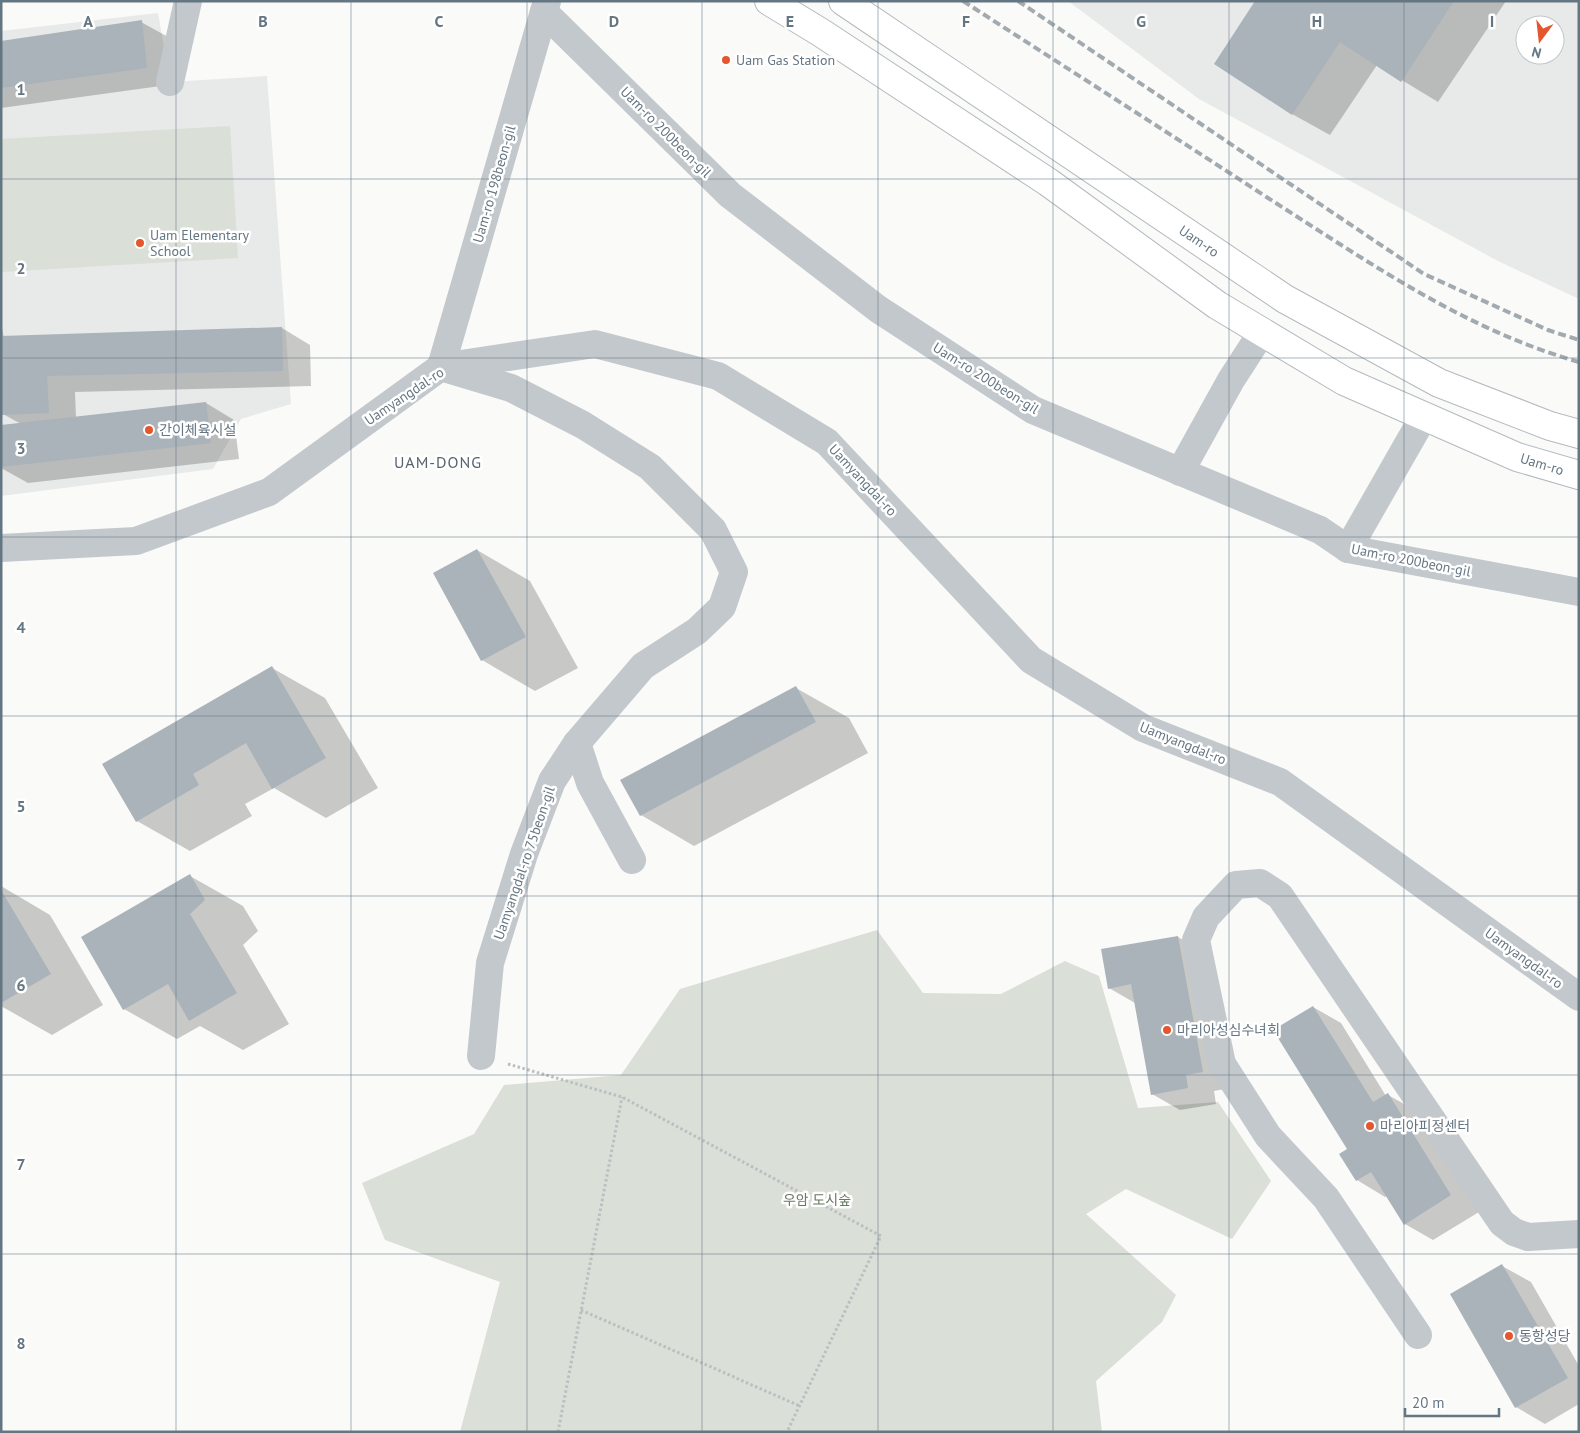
<svg xmlns="http://www.w3.org/2000/svg" width="1580" height="1433" viewBox="0 0 1580 1433" font-family="'PT Sans','Noto Sans KR',sans-serif">
  <rect width="100%" height="100%" fill="#fafaf8"/>
  <g fill="#e8e9e9" fill-rule="evenodd">
    <path d="M1068,1H1579V299L1498,261L1199,99ZM1525,25H1555V55H1525Z"/>
    <polygon points="158,13 170,82 267,76 291,404 241,419 213,469 1,496 1,31"/>
  </g>
  <g fill="#dadfd7">
    <polygon points="230,126 238,258 1,272 1,139"/>
    <polygon points="877,930 923,993 1001,994 1065,961 1099,976 1138,1108 1218,1102 1271,1181 1232,1239 1126,1189 1086,1214 1176,1295 1162,1322 1096,1381 1102,1432 460,1432 500,1282 385,1240 362,1183 474,1134 504,1085 621,1075 680,989"/>
  </g>
  <g fill="#0003">
    <polygon points="1257,1 1506,1 1438,102 1377,65 1330,135 1292,114"/>
    <polygon points="141,22 170,38 175,84 1,108 1,43"/>
    <polygon points="1,323 4,338 282,328 310,345 311,386 75,392 76,418 206,403 234,420 239,459 28,483 1,468 1,426 21,424 3,414 1,395"/>
    <polygon points="477,550 530,581 578,668 535,691 482,660"/>
    <polygon points="272,668 325,698 378,788 326,818 274,788 245,804 252,816 190,851 137,821"/>
    <polygon points="796,688 849,718 868,753 694,846 641,815"/>
    <polygon points="190,876 243,906 258,931 243,945 289,1024 243,1050 200,1026 177,1039 124,1009"/>
    <polygon points="1,886 50,915 103,1005 52,1035 1,1006"/>
    <polygon points="1178,937 1207,954 1231,1088 1214,1091 1216,1104 1180,1110 1152,1094 1135,1003 1109,988"/>
    <polygon points="1313,1007 1341,1023 1386,1096 1388,1095 1417,1111 1479,1212 1433,1240 1405,1224 1387,1196 1385,1197 1357,1180"/>
    <polygon points="1502,1266 1531,1282 1579,1366 1579,1404 1545,1424 1516,1407"/>
  </g>
  <g fill="#aab3b9">
    <polygon points="1255,1 1454,1 1401,82 1340,42 1292,115 1214,64"/>
    <polygon points="142,20 147,68 1,88 1,41"/>
    <polygon points="282,327 283,371 47,376 49,413 2,415 1,336"/>
    <polygon points="206,402 211,443 1,467 1,425"/>
    <polygon points="477,549 526,637 481,661 433,573"/>
    <polygon points="272,666 326,758 272,789 246,743 193,774 199,785 136,822 102,764"/>
    <polygon points="796,686 816,722 640,816 620,780"/>
    <polygon points="190,874 205,900 190,914 237,993 189,1021 168,984 123,1010 81,937"/>
    <polygon points="1,890 51,974 1,1003"/>
    <polygon points="1178,936 1203,1072 1186,1075 1188,1088 1151,1095 1131,984 1108,989 1101,949"/>
    <polygon points="1313,1006 1373,1102 1388,1093 1451,1195 1404,1225 1371,1172 1356,1181 1339,1154 1347,1149 1273,1030"/>
    <polygon points="1502,1264 1568,1378 1515,1408 1450,1294"/>
  </g>
  <g fill="none" stroke-linecap="round" stroke-linejoin="round">
    <defs>
      <g id="secondary">
        <polyline points="769,1 820,32 1048,182 1217,305 1344,381 1517,457 1579,475"/>
        <polyline points="843,1 1285,299 1439,383 1550,426 1579,434"/>
      </g>
    </defs>
    <use href="#secondary" stroke="#b3babf" stroke-width="30"/>
    <g stroke="#bbbfc2" stroke-width="3" stroke-dasharray="2.5 2.5" stroke-linecap="butt">
      <polyline points="508,1064 622,1097 881,1236 787,1432"/>
      <polyline points="581,1310 800,1406"/>
      <polyline points="558,1432 622,1097"/>
    </g>
    <g stroke="#c3c8cc" stroke-width="28">
      <polyline points="544,12 730,195 878,309 1033,410 1320,530 1348,549 1579,592"/>
      <polyline points="170,82 188,1"/>
      <polyline points="1180,472 1231,380 1262,332"/>
      <polyline points="1348,549 1424,416"/>
      <polyline points="577,743 590,783 632,860"/>
      <polyline points="481,1056 490,963 524,854 552,781 577,743 643,666 697,631 722,607 734,572 713,530 650,467 583,425 511,388 441,367 547,1"/>
      <polyline points="1418,1335 1326,1198 1268,1136 1222,1064 1196,940 1206,917 1236,885 1260,883 1280,896 1502,1223 1514,1232 1528,1237 1579,1234"/>
    </g>
    <polyline stroke="#c3c8cc" stroke-width="28" points="1,548 136,541 269,492 441,367 595,344 718,376 827,442 1031,660 1143,728 1280,782 1579,997"/>
    <use href="#secondary" stroke="#fff" stroke-width="28"/>
    <g stroke="#a2aab0" stroke-width="4" stroke-dasharray="8 4" stroke-linecap="butt">
      <path d="M963,1C1065,67 1167,132 1268,198C1367,261 1465,330 1579,362"/>
      <polyline points="1018,1 1424,274 1548,330 1579,340"/>
    </g>
  </g>
  <path fill="none" stroke="#657683" stroke-width="1" stroke-opacity="0.55" d="M176,1V1432M351,1V1432M527,1V1432M702,1V1432M878,1V1432M1053,1V1432M1229,1V1432M1404,1V1432M1,179H1579M1,358H1579M1,537H1579M1,716H1579M1,896H1579M1,1075H1579M1,1254H1579"/>
  <g fill="#e4572e" stroke="#fff" stroke-width="2">
    <circle cx="726" cy="60" r="5"/>
    <circle cx="140" cy="243" r="5"/>
    <circle cx="149" cy="430" r="5"/>
    <circle cx="1167" cy="1030" r="5"/>
    <circle cx="1370" cy="1126" r="5"/>
    <circle cx="1509" cy="1336" r="5"/>
  </g>
  <g text-anchor="middle" stroke-width="5" stroke-linejoin="round" paint-order="stroke">
    <g font-size="14" fill="#657683" stroke="#fff" text-anchor="start">
      <text x="736" y="65">Uam Gas Station</text>
      <text x="150" y="240">Uam Elementary<tspan x="150" dy="16">School</tspan></text>
      <text x="159" y="435">간이체육시설</text>
      <text x="1177" y="1035">마리아성심수녀회</text>
      <text x="1380" y="1131">마리아피정센터</text>
      <text x="1519" y="1341">동항성당</text>
    </g>
    <g font-size="14" fill="#657683" stroke="#fff">
      <text transform="translate(666 132) rotate(45)" y="5">Uam-ro 200beon-gil</text>
      <text transform="translate(494 184) rotate(-74)" y="5">Uam-ro 198beon-gil</text>
      <text transform="translate(1199 241) rotate(34)" y="5">Uam-ro</text>
      <text transform="translate(986 378) rotate(32)" y="5">Uam-ro 200beon-gil</text>
      <text transform="translate(404 396) rotate(-34)" y="5">Uamyangdal-ro</text>
      <text transform="translate(1542 464) rotate(17)" y="5">Uam-ro</text>
      <text transform="translate(863 480) rotate(47)" y="5">Uamyangdal-ro</text>
      <text transform="translate(1411 560) rotate(11)" y="5">Uam-ro 200beon-gil</text>
      <text transform="translate(1183 743) rotate(22)" y="5">Uamyangdal-ro</text>
      <text transform="translate(524 863) rotate(-71)" y="5">Uamyangdal-ro 75beon-gil</text>
      <text transform="translate(1524 958) rotate(36)" y="5">Uamyangdal-ro</text>
    </g>
    <g font-size="14" fill="#687a64" stroke="#fff">
      <text x="817" y="1205">우암 도시숲</text>
    </g>
    <g font-size="16" letter-spacing="1" fill="#57646e" stroke="#fff">
      <text x="438" y="468">UAM-DONG</text>
    </g>
  </g>
  <g font-size="16" text-anchor="middle" font-weight="bold" fill="#657683" stroke="#fff" stroke-width="5" stroke-linejoin="round" paint-order="stroke">
    <text x="88" y="27">A</text>
    <text x="263" y="27">B</text>
    <text x="439" y="27">C</text>
    <text x="614" y="27">D</text>
    <text x="790" y="27">E</text>
    <text x="966" y="27">F</text>
    <text x="1141" y="27">G</text>
    <text x="1317" y="27">H</text>
    <text x="1492" y="27">I</text>
    <text x="21" y="95">1</text>
    <text x="21" y="274">2</text>
    <text x="21" y="454">3</text>
    <text x="21" y="633">4</text>
    <text x="21" y="812">5</text>
    <text x="21" y="991">6</text>
    <text x="21" y="1170">7</text>
    <text x="21" y="1349">8</text>
  </g>
  <rect width="1580" height="1433" fill="none" stroke="#657683" stroke-width="5"/>
  <g transform="translate(1540 40) rotate(195)"><circle r="24" fill="#ffffff" stroke="#c1c8cd"/>
  <path d="M0-4L9 19L0 12L-9 19Z" fill="#e4572e"/>
  <text y="-8" font-size="14" font-weight="bold" text-anchor="middle" fill="#657683">N</text>
  </g>
  <path d="M1405 1408v8h94v-8" fill="none" stroke="#657683" stroke-width="2.5"/>
  <text x="1412" y="1408" font-size="15" fill="#657683" stroke="#ffffff" stroke-width="4" paint-order="stroke">20 m</text>
</svg>
